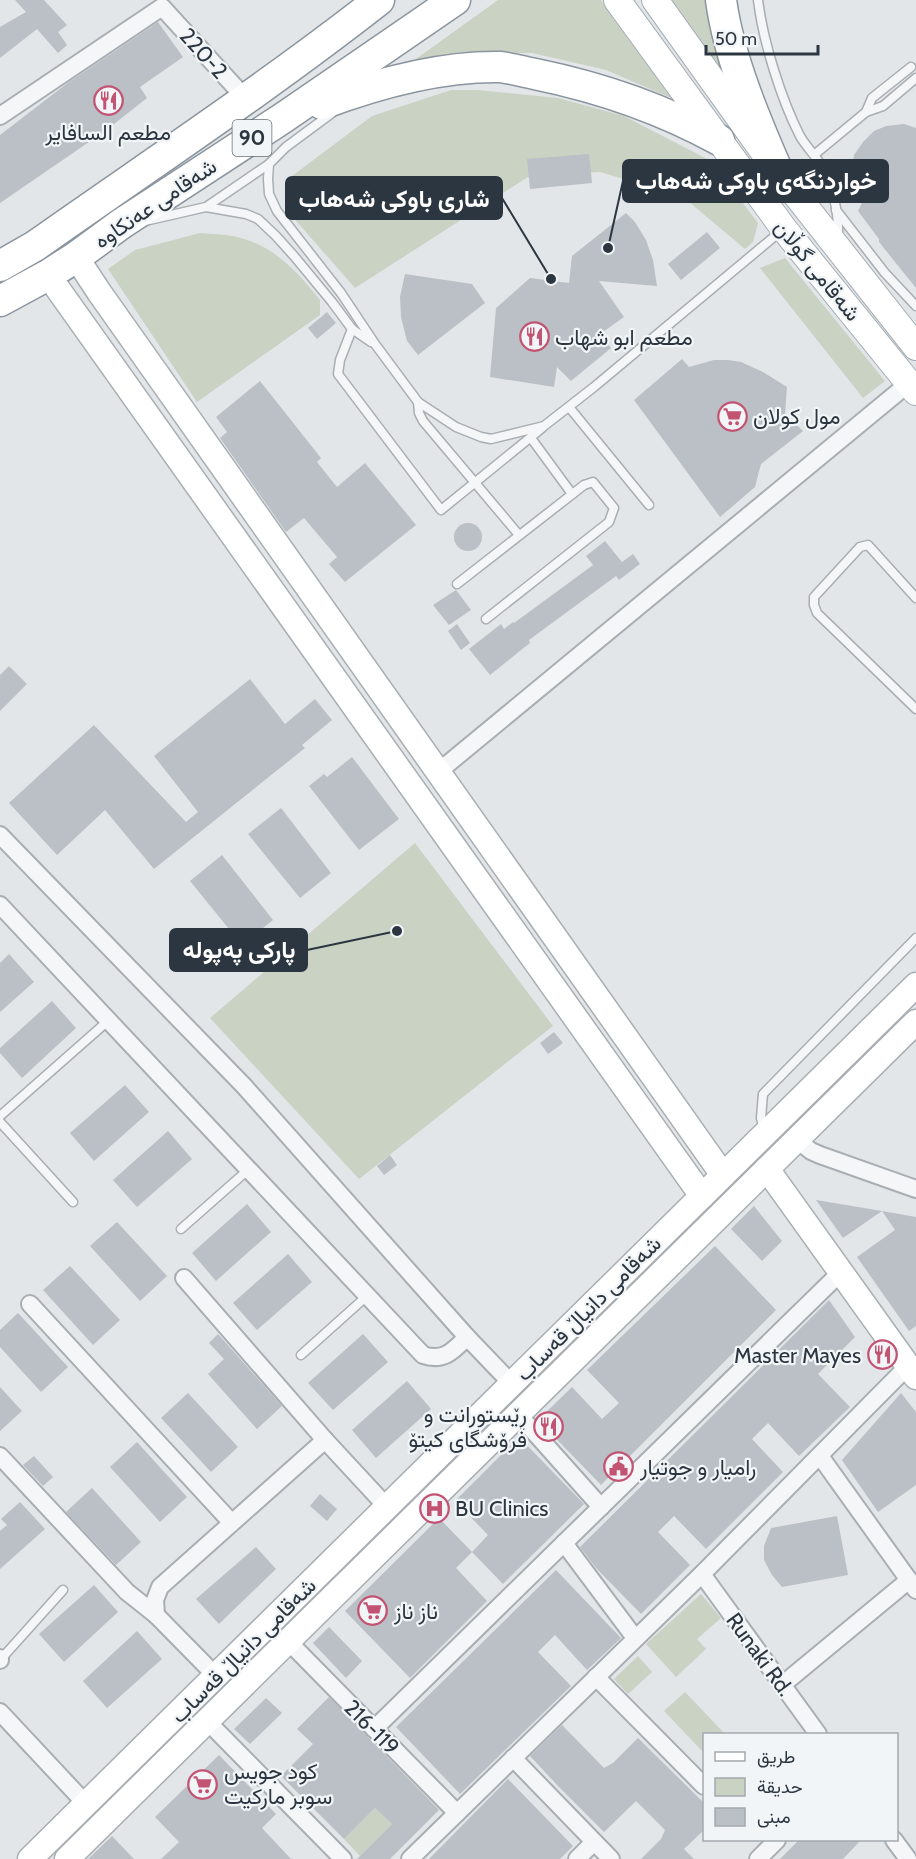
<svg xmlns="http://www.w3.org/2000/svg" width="916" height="1859" viewBox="0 0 916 1859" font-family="Cabin,Vazirmatn,sans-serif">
  <rect width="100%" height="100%" fill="#e2e6e9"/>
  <g fill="#cad2c4">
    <polygon points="498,0 601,0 676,100 606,70 532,53 470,53 402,69"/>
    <polygon points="672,0 705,0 714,40 732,90"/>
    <polygon points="451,90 478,90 558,98 624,116 711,161 758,223 753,242 745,249 683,197 600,172 555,174 528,177 355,288 291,215 286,193 286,185 292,176 372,116"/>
    <path d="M200,233C212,234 225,234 237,237C274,246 297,271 320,300V315L197,402L108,269L135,250Z"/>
    <polygon points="785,258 885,381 863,398 760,268"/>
    <polygon points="415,843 553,1026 359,1179 210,1018"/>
    <polygon points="701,1594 721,1618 697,1639 706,1649 676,1677 646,1644"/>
    <polygon points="638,1656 652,1672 628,1694 614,1679"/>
    <polygon points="685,1692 725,1734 704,1734 704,1753 664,1711"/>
    <polygon points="375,1808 392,1824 360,1856 344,1839"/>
  </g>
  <g fill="#bac0c6">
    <polygon points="15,0 44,0 67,25 58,32 67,45 58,53 37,29 0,58 0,27 26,12"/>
    <polygon points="158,22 183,57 140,87 147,98 105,131 0,203 0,135 69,82"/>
    <polygon points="904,124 916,128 916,288 879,242 879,239 858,211 862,203 853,186 852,170 854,155 863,142 874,131 886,126"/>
    <polygon points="589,154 592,183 530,189 527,159"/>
    <polygon points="626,213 635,222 646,240 653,260 657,286 599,281 624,317 600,334 611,348 571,381 557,367 554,387 490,377 496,308 530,278 569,283 572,256"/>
    <polygon points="707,232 720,248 681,280 668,264"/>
    <polygon points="405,274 472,284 485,303 418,355 407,341 401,317 400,297"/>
    <polygon points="327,312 336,323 317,339 308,328"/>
    <polygon points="682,359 689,367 714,360 728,360 741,362 763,372 787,387 785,414 803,431 761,464 755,487 720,517 634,400"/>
    <polygon points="260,381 321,458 317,462 337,487 365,463 416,525 345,582 329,564 337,557 304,518 286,532 220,438 227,432 216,417"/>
    <circle cx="468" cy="537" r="14"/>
    <polygon points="605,541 622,562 633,554 640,564 619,580 616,576 529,640 530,643 490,675 469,649 501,624 504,629 513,622 514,623 593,565 586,556"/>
    <polygon points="456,590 471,610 449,625 433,605"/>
    <polygon points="457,624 470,643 461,650 448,631"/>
    <polygon points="9,666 27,684 0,711 0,675"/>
    <polygon points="250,679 285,724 315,699 332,720 302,745 305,748 154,869 105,810 57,855 9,803 94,725 186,822 198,812 154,756"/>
    <polygon points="352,757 399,819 359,850 309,786 324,774 327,777"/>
    <polygon points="281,808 331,873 300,898 248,834"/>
    <polygon points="222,855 273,920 242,945 190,881"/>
    <polygon points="9,954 34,982 0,1012 0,963"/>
    <polygon points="52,1001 76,1028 22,1078 0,1053 0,1048"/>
    <polygon points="554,1032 563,1043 548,1054 540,1043"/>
    <polygon points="125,1085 149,1112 94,1161 70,1133"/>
    <polygon points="168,1131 192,1159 137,1207 113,1180"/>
    <polygon points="390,1155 397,1165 384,1175 377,1166"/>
    <polygon points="816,1200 882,1211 843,1238"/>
    <polygon points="247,1204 271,1232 216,1281 192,1253"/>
    <polygon points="754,1206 782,1241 762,1261 731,1229"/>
    <polygon points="882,1211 916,1217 916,1326 909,1331 857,1257 895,1230"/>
    <polygon points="117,1222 167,1276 140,1301 90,1246"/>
    <polygon points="715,1246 776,1310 601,1485 538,1420 572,1387 602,1419 619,1403 587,1370"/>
    <polygon points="288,1254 312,1282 257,1330 233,1303"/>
    <polygon points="70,1266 120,1320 93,1345 43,1290"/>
    <polygon points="829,1300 855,1337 818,1374 850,1407 799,1456 768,1423 752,1439 783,1472 706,1549 674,1516 658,1532 690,1565 641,1614 596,1568 580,1547"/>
    <polygon points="18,1313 68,1367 41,1392 0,1347 0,1330"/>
    <polygon points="218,1334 282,1406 257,1429 208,1374 224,1359 209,1343"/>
    <polygon points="363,1334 388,1362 333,1410 308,1383"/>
    <polygon points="407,1381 431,1409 376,1458 352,1430"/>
    <polygon points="0,1387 22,1411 0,1431"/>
    <polygon points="188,1393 238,1447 211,1472 161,1418"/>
    <polygon points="901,1393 916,1412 916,1485 878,1512 842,1460"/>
    <polygon points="519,1437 584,1504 503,1584 472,1552 488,1535 455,1501"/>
    <polygon points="137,1442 187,1497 160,1522 110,1467"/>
    <polygon points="34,1456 53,1477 43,1486 23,1465"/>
    <polygon points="92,1488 141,1542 116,1565 66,1512"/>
    <polygon points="320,1494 337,1509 327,1521 310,1506"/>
    <polygon points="20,1502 45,1529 0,1569 0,1531 7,1525 1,1519"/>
    <polygon points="837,1516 848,1575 782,1587 772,1575 764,1560 764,1546 771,1528"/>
    <polygon points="439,1518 472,1552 456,1568 487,1601 410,1678 345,1611"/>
    <polygon points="256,1547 276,1569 219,1624 196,1599"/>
    <polygon points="556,1570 621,1638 587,1670 555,1635 538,1652 571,1686 460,1794 396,1727"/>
    <polygon points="94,1585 118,1612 64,1662 39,1634"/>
    <polygon points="329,1627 362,1661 346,1678 313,1643"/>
    <polygon points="137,1631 162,1659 107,1708 83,1681"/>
    <polygon points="329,1697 439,1810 390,1859 357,1859 392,1824 375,1808 344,1839 281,1776 313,1744 297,1729"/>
    <polygon points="266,1698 282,1713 250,1744 234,1729"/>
    <polygon points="562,1725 604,1768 613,1763 638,1738 705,1804 705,1829 684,1849 694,1859 641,1859 661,1839 665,1830 636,1801 604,1832 558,1786 530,1756"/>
    <polygon points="219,1755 276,1814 262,1828 291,1859 161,1859 179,1842 155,1817"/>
    <polygon points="508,1779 573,1846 560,1859 429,1859"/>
    <polygon points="112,1836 134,1859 88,1859"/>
    <polygon points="800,1839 862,1839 843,1859 780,1859"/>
  </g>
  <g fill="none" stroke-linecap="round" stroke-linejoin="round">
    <defs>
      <g id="lane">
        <path d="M758,0C763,41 781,99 800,136C805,145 813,153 819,162C832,183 839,211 838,236"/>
        <polyline points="866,112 872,98 911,67"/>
        <polyline points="332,113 286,147 269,164 268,179 269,194 277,211 341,293 375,344 418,402 456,427 481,437 491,439 544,426 594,387 781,231"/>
        <polyline points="814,155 866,112 883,106 916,78"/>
        <polyline points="206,207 269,164"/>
        <polyline points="836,210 885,273 916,306"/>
        <polyline points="145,221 206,207 246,214 258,219 276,236 294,256 332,302 352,329 371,342"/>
        <polyline points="352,329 340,360 338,374 441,510 542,428"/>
        <polyline points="418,402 419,413 423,421 519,535"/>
        <polyline points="569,407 649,505"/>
        <polyline points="531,438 572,494"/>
        <polyline points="457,584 584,485 593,482 614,508 609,522 486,619"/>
        <polyline points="916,598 868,545 860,547 814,597 814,605 817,613 916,709"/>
        <polyline points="0,1116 109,1020"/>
        <polyline points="0,1122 73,1202"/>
        <polyline points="764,1131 761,1118 763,1094 916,938"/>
        <polyline points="181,1229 249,1169"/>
        <polyline points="301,1355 368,1295"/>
        <polyline points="1,1659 63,1590"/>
      </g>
      <g id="street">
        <polyline points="0,116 162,7 246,99"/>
        <polyline points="438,772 909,383"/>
        <polyline points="0,835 244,1086 467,1337 512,1384"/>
        <path d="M0,905L423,1355C444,1362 453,1351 467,1337"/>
        <polyline points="797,1140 811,1151 820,1155 916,1189"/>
        <polyline points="184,1278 325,1440 387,1507"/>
        <polyline points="30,1304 231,1522"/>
        <polyline points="518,1414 601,1507"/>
        <polyline points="0,1456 127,1592 156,1615"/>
        <polyline points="820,1456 916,1590"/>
        <polyline points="564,1543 635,1638"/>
        <polyline points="702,1574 818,1734"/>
        <polyline points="288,1641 457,1813"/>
        <polyline points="0,1658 0,1660"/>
        <polyline points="216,1676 156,1615 155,1600 160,1587 325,1440"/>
        <polyline points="596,1677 704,1786"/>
        <polyline points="782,1685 909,1580"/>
        <polyline points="0,1712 86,1804"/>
        <polyline points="207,1721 343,1859"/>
        <polyline points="374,1729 841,1272"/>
        <polyline points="513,1758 611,1859"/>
        <polyline points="894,1840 908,1859"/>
        <polyline points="410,1859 702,1574 908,1366"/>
        <polyline points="577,1859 594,1842"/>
        <polyline points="758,1859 777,1840"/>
      </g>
      <g id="secondary">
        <polyline points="76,257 99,292 723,1175"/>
        <polyline points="48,275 702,1196"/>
        <polyline points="767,1169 916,1377"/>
        <polyline points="30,1859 916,985"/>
        <polyline points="67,1859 916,1022"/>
      </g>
      <g id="primary">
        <polyline points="617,0 784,229 916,392"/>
        <polyline points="655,0 778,172 916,347"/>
      </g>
      <g id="highway">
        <path d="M721,0C729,58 755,119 778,172"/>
        <path d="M322,104C378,83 439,66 500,67C511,68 524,72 535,74C598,87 663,109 719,140"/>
        <path d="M0,266L35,246C150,165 268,87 379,0"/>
        <polyline points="0,301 48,275 76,257 121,224 283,118 455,0"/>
      </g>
    </defs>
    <use href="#lane" stroke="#a8aeb3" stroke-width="11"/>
    <use href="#street" stroke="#a8aeb3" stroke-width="20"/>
    <use href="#secondary" stroke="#a8aeb3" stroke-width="27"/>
    <use href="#primary" stroke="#a3acb4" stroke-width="28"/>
    <use href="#highway" stroke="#8b959f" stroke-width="33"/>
    <use href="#lane" stroke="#f5f6f8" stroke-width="8"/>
    <use href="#street" stroke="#f5f6f8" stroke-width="16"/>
    <use href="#secondary" stroke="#fff" stroke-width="24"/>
    <use href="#primary" stroke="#fff" stroke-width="26"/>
    <use href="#highway" stroke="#fff" stroke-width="30"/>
  </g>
  <defs>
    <symbol id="restaurant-ring" viewBox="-11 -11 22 22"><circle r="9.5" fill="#f2f5f7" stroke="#c35372" stroke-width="1.5"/><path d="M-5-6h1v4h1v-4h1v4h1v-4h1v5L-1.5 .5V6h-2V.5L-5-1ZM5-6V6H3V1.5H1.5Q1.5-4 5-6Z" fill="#c35372"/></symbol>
    <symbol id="supermarket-ring" viewBox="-11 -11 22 22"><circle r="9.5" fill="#f2f5f7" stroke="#c35372" stroke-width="1.5"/><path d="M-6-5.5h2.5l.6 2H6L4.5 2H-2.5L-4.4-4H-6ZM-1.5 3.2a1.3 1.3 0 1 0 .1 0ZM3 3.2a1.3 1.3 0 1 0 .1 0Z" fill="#c35372"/></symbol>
    <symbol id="civic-ring" viewBox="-11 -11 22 22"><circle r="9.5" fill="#f2f5f7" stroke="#c35372" stroke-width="1.5"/><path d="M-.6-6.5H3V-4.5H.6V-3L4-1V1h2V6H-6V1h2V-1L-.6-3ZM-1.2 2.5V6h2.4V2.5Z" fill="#c35372"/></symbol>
    <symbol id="hospital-ring" viewBox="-11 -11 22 22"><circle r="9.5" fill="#f2f5f7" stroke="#c35372" stroke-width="1.5"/><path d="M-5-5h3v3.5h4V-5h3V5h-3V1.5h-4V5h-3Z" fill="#c35372"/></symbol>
  </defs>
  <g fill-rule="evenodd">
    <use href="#restaurant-ring" x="92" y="84" width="33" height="33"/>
    <use href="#restaurant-ring" x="518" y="320" width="33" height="33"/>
    <use href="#supermarket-ring" x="716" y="400" width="33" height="33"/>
    <use href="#restaurant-ring" x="866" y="1338" width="33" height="33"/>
    <use href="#restaurant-ring" x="532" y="1410" width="33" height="33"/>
    <use href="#civic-ring" x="602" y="1450" width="33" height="33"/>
    <use href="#hospital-ring" x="418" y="1492" width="33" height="33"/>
    <use href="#supermarket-ring" x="356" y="1594" width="33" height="33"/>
    <use href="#supermarket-ring" x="186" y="1768" width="33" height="33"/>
  </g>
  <g text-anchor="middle" stroke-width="4.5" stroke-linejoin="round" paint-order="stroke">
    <rect fill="#f2f5f7" stroke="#676f77" stroke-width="1.5" x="232.5" y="120" width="39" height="36" rx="4.5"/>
    <g font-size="21" font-weight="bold" fill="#2c3640">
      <text x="252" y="145">90</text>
    </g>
    <g font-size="22" fill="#2c3640" stroke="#f2f5f7">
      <text transform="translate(204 53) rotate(48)" y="8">220-2</text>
      <text transform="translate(155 203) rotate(-34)" y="8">شەقامی عەنکاوە</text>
      <text transform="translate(818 270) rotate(51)" y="8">شەقامی گوڵان</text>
      <text transform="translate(588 1308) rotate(-45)" y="8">شەقامی دانیاڵ قەساب</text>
      <text transform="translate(243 1650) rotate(-45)" y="8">شەقامی دانیاڵ قەساب</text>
      <text transform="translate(760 1654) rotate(54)" y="8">Runaki Rd.</text>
      <text transform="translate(372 1727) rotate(45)" y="8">216-119</text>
    </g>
    <g font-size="22" fill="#2c3640" stroke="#f2f5f7" text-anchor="start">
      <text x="108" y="140" text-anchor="middle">مطعم السافایر</text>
      <text x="555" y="345">مطعم ابو شهاب</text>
      <text x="753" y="424">مول كولان</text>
      <text x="861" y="1363" text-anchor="end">Master Mayes</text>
      <text x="527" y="1422" text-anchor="end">ڕێستورانت و<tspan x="527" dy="25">فرۆشگای کیتۆ</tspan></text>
      <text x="640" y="1475">رامیار و جوتیار</text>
      <text x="455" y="1516">BU Clinics</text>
      <text x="394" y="1619">ناز ناز</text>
      <text x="224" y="1779">كود جويس<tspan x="224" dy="25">سوبر ماركيت</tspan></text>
    </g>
  </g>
  <path fill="none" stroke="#2c3640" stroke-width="2" d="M608 248L623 181M551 279L502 198M397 931L307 950"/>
  <g fill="#2c3640" stroke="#f2f5f7" stroke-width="2">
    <circle cx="608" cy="248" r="6"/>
    <circle cx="551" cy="279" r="6"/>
    <circle cx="397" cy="931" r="6"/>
  </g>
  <g fill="#2c3640" stroke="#2c3640" stroke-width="2">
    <rect x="623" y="160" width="265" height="42" rx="6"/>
    <rect x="286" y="177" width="216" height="42" rx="6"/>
    <rect x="170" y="929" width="137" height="42" rx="6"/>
  </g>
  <g font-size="24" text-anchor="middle" font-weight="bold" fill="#fff">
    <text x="756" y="189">خواردنگەی باوکی شەھاب</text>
    <text x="394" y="207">شاری باوکی شەھاب</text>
    <text x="239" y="958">پارکی پەپولە</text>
  </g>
  <rect x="703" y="1733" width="195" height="108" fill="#f2f5f7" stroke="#a3a9ae" stroke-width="1.5"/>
  <rect x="715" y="1752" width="30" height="9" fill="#ffffff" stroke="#a3a9ae" stroke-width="1.5"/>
  <text x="757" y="1763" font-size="18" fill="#2c3640">طريق</text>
  <rect x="715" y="1778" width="30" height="18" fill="#cad2c4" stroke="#a3a9ae" stroke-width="1.5"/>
  <text x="757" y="1793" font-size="18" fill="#2c3640">حديقة</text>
  <rect x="715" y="1808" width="30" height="18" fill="#bac0c6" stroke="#a3a9ae" stroke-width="1.5"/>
  <text x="757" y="1823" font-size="18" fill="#2c3640">مبنى</text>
  <path d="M706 45v9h112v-9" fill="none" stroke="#2c3640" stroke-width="3"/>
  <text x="715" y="45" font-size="18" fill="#2c3640" stroke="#f2f5f7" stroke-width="4.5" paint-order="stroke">50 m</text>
</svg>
